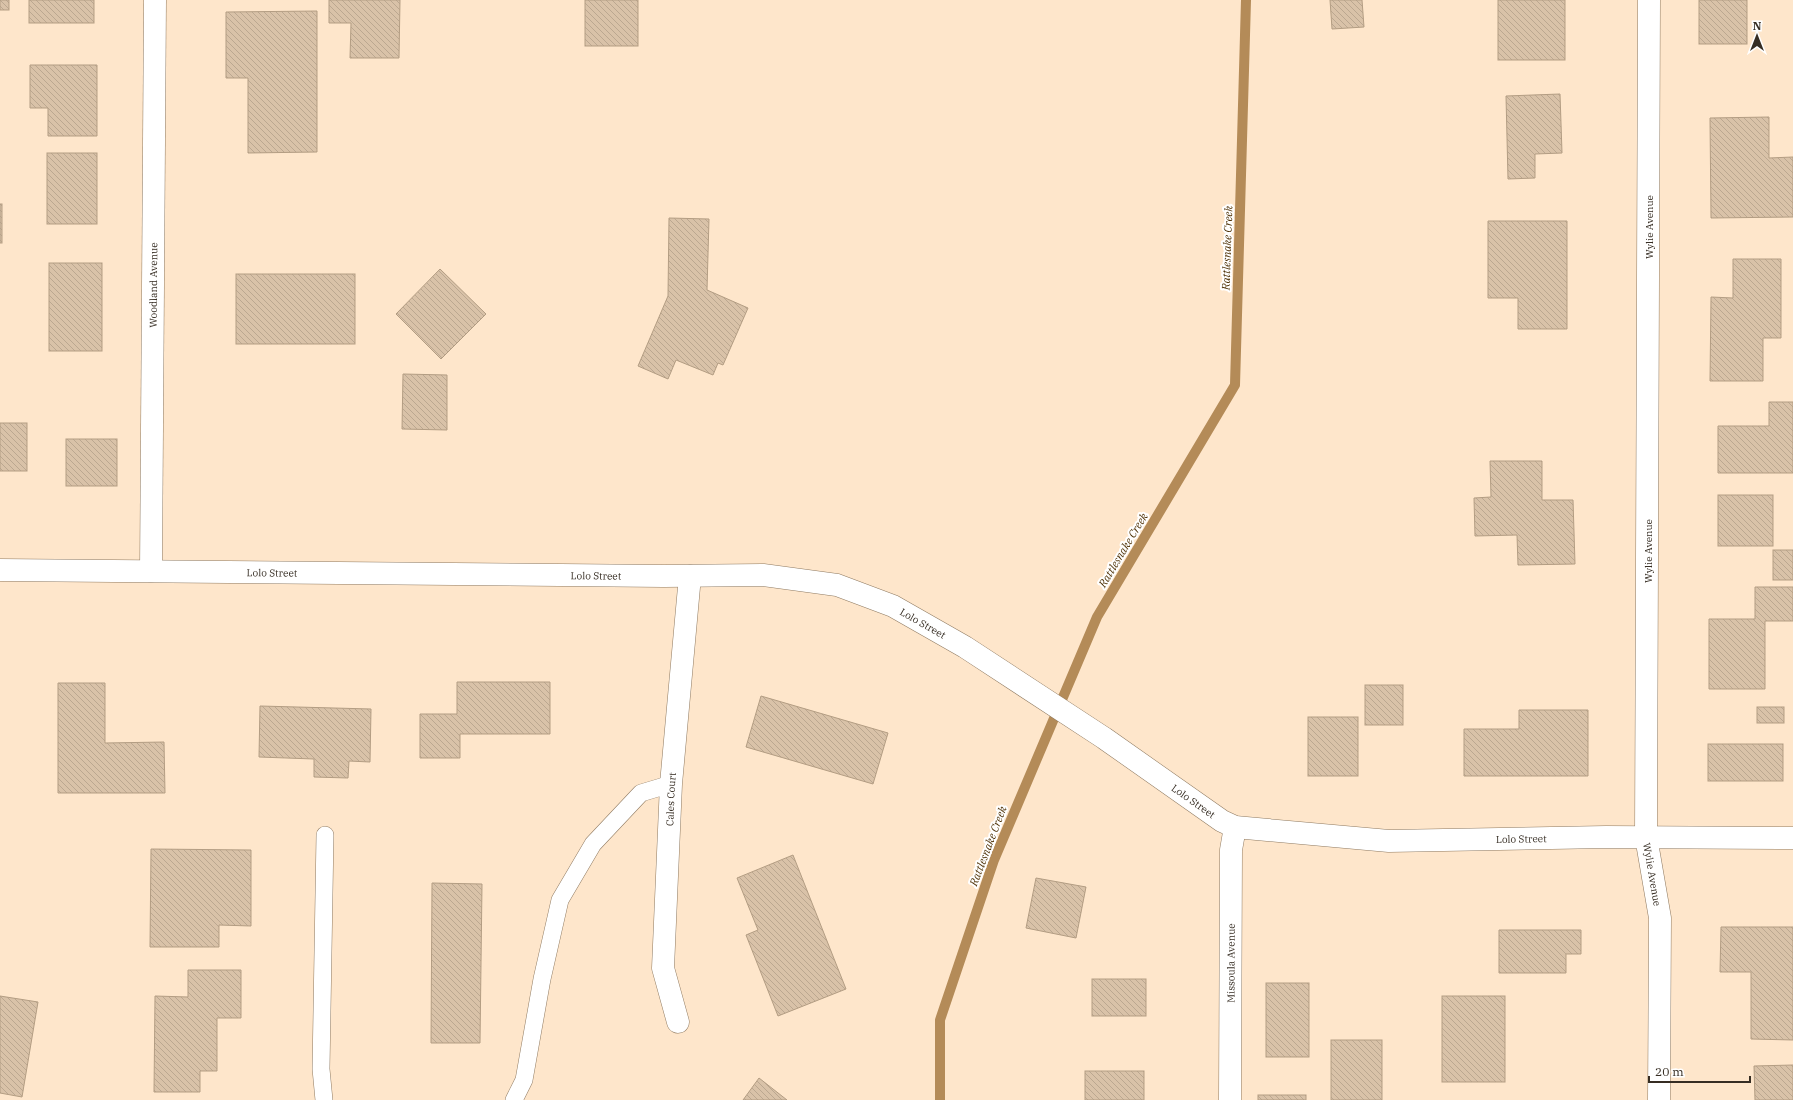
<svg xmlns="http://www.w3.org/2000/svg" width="1793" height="1100" viewBox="0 0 1793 1100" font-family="'IBM Plex Serif',serif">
  <defs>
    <pattern id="building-back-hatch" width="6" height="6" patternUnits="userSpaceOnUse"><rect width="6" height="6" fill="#d9c2a8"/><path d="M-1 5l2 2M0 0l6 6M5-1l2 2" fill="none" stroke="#bba790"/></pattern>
  </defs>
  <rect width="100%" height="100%" fill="#fee6cb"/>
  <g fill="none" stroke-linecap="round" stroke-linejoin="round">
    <polyline stroke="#b48b58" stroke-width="10" points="940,1100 940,1020 994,860 1097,617 1235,385 1246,0"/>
  </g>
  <g fill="url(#building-back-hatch)" stroke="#b39d83">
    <rect x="0" y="0" width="9" height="10"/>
    <rect x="29" y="0" width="65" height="23"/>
    <polygon points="329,0 400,0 399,58 350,58 351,23 329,23"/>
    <rect x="585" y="0" width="53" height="46"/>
    <polygon points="1330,0 1362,0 1364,27 1332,29"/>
    <rect x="1498" y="0" width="67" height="60"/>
    <rect x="1699" y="0" width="48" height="44"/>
    <polygon points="317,11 317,152 248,153 248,78 226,78 226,12"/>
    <polygon points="30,65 97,65 97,136 48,136 48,108 30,108"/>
    <polygon points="1560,94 1562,153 1535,154 1535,178 1508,179 1506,96"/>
    <polygon points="1769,117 1769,158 1793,157 1793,217 1711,218 1710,118"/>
    <rect x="47" y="153" width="50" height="71"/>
    <rect x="0" y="204" width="2" height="39"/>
    <polygon points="669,218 709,219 707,290 748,308 723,365 718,363 713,375 676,360 668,379 638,366 668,296"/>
    <polygon points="1488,221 1567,221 1567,329 1518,329 1518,298 1488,298"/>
    <polygon points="1733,259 1781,259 1781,338 1763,338 1763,381 1710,381 1711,297 1733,298"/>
    <rect x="49" y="263" width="53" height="88"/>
    <polygon points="440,269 486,314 441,359 396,314"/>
    <rect x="236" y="274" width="119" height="70"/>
    <polygon points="403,374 447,375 447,430 402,429"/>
    <polygon points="1769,402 1793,402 1793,473 1718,473 1718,426 1769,426"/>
    <rect x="0" y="423" width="27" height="48"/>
    <rect x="66" y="439" width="51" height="47"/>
    <polygon points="1490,461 1542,461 1542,500 1573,500 1575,564 1518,565 1517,535 1475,536 1474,498 1491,497"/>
    <rect x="1718" y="495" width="55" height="51"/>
    <rect x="1773" y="550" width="20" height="30"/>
    <polygon points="1755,587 1793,587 1793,621 1765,621 1765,689 1709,689 1709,619 1755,619"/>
    <polygon points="457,682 550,682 550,734 460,734 460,758 420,758 420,714 457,714"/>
    <polygon points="58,683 105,683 105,743 164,742 165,793 58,793"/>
    <rect x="1365" y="685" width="38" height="40"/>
    <polygon points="761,696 888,733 873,784 746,747"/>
    <polygon points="260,706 371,709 370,762 349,761 348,778 314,777 314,759 259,757"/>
    <rect x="1757" y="707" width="27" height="16"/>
    <polygon points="1519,710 1588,710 1588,776 1464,776 1464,729 1519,729"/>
    <rect x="1308" y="717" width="50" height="59"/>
    <rect x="1708" y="744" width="75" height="37"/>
    <polygon points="151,849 251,850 251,926 219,925 219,947 150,947"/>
    <polygon points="793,855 846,989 778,1016 746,935 758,930 737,878"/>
    <polygon points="1036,878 1086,887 1076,938 1026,928"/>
    <polygon points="432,883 482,884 480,1043 431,1043"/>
    <polygon points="1721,927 1793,927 1793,1040 1751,1039 1751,972 1720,972"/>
    <polygon points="1499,930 1581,930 1581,954 1566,954 1566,973 1499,973"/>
    <polygon points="188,970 241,970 241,1018 217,1018 217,1071 200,1071 200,1092 154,1092 155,996 188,997"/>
    <rect x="1092" y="979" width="54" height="37"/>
    <rect x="1266" y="983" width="43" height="74"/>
    <polygon points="0,996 38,1002 22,1097 0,1093"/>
    <rect x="1442" y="996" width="63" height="86"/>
    <rect x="1331" y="1040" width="51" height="60"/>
    <polygon points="1793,1065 1793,1100 1755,1100 1754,1066"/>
    <rect x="1085" y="1071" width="59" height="29"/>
    <polygon points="759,1078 787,1100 743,1100"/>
    <rect x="1258" y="1095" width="48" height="5"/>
  </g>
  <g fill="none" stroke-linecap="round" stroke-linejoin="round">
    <defs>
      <g id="service">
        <polyline points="324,1100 321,1069 325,835"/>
        <polyline points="514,1100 524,1080 542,979 560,900 593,844 641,793 671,784"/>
      </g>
      <g id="minor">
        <path id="s1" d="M1649,0L1646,837L1660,918L1659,1100"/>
        <path id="s2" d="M151,571L155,0"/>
        <path id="s3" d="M678,1022L663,968L671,784L690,576"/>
        <path id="s4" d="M1230,1100L1231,850L1235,827"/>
      </g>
      <g id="tertiary">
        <path id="s5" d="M0,570L664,576L763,575L837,585L893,606L965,647L1104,738L1222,821L1235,827L1389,841L1606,837L1793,838"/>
      </g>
    </defs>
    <use href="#service" stroke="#8f7a61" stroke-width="18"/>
    <use href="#minor" stroke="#8f7a61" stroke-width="23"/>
    <use href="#tertiary" stroke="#8f7a61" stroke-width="23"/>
    <use href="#service" stroke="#fff" stroke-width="17"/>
    <use href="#minor" stroke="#fff" stroke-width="22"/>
    <use href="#tertiary" stroke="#fff" stroke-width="22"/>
  </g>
  <g text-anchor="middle" stroke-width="4" stroke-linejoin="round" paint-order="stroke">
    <g font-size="10" fill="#362d23" stroke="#fff">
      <text transform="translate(1649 227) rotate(-90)" y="4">Wylie Avenue</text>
      <text dy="4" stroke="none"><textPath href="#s2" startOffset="286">Woodland Avenue</textPath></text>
      <text transform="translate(1648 551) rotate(-90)" y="4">Wylie Avenue</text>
      <text dy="4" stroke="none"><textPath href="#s5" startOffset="272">Lolo Street</textPath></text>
      <text dy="4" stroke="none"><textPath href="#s5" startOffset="596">Lolo Street</textPath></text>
      <text dy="4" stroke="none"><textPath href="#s5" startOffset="932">Lolo Street</textPath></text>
      <text dy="4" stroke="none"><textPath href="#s3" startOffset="225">Cales Court</textPath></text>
      <text dy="4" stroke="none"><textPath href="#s5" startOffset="1256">Lolo Street</textPath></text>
      <text dy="4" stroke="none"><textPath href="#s5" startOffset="1592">Lolo Street</textPath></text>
      <text dy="4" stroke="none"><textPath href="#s1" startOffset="875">Wylie Avenue</textPath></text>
      <text dy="4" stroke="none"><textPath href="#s4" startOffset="137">Missoula Avenue</textPath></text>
    </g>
    <g font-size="11" font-style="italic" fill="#4f3207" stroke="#fff">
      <text transform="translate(1227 248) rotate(-88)" y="4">Rattlesnake Creek</text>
      <text transform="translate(1123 550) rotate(-59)" y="4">Rattlesnake Creek</text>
      <text transform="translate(988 846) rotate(-69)" y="4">Rattlesnake Creek</text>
    </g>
  </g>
  <g transform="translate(1757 36)" stroke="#ffffff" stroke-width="3" paint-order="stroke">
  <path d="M0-3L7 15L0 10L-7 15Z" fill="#362d23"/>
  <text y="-6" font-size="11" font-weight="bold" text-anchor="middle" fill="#362d23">N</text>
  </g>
  <path d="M1649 1076v6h101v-6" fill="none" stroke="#362d23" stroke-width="2"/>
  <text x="1655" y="1076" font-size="12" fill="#362d23" stroke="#ffffff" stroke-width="3" paint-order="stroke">20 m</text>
</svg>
